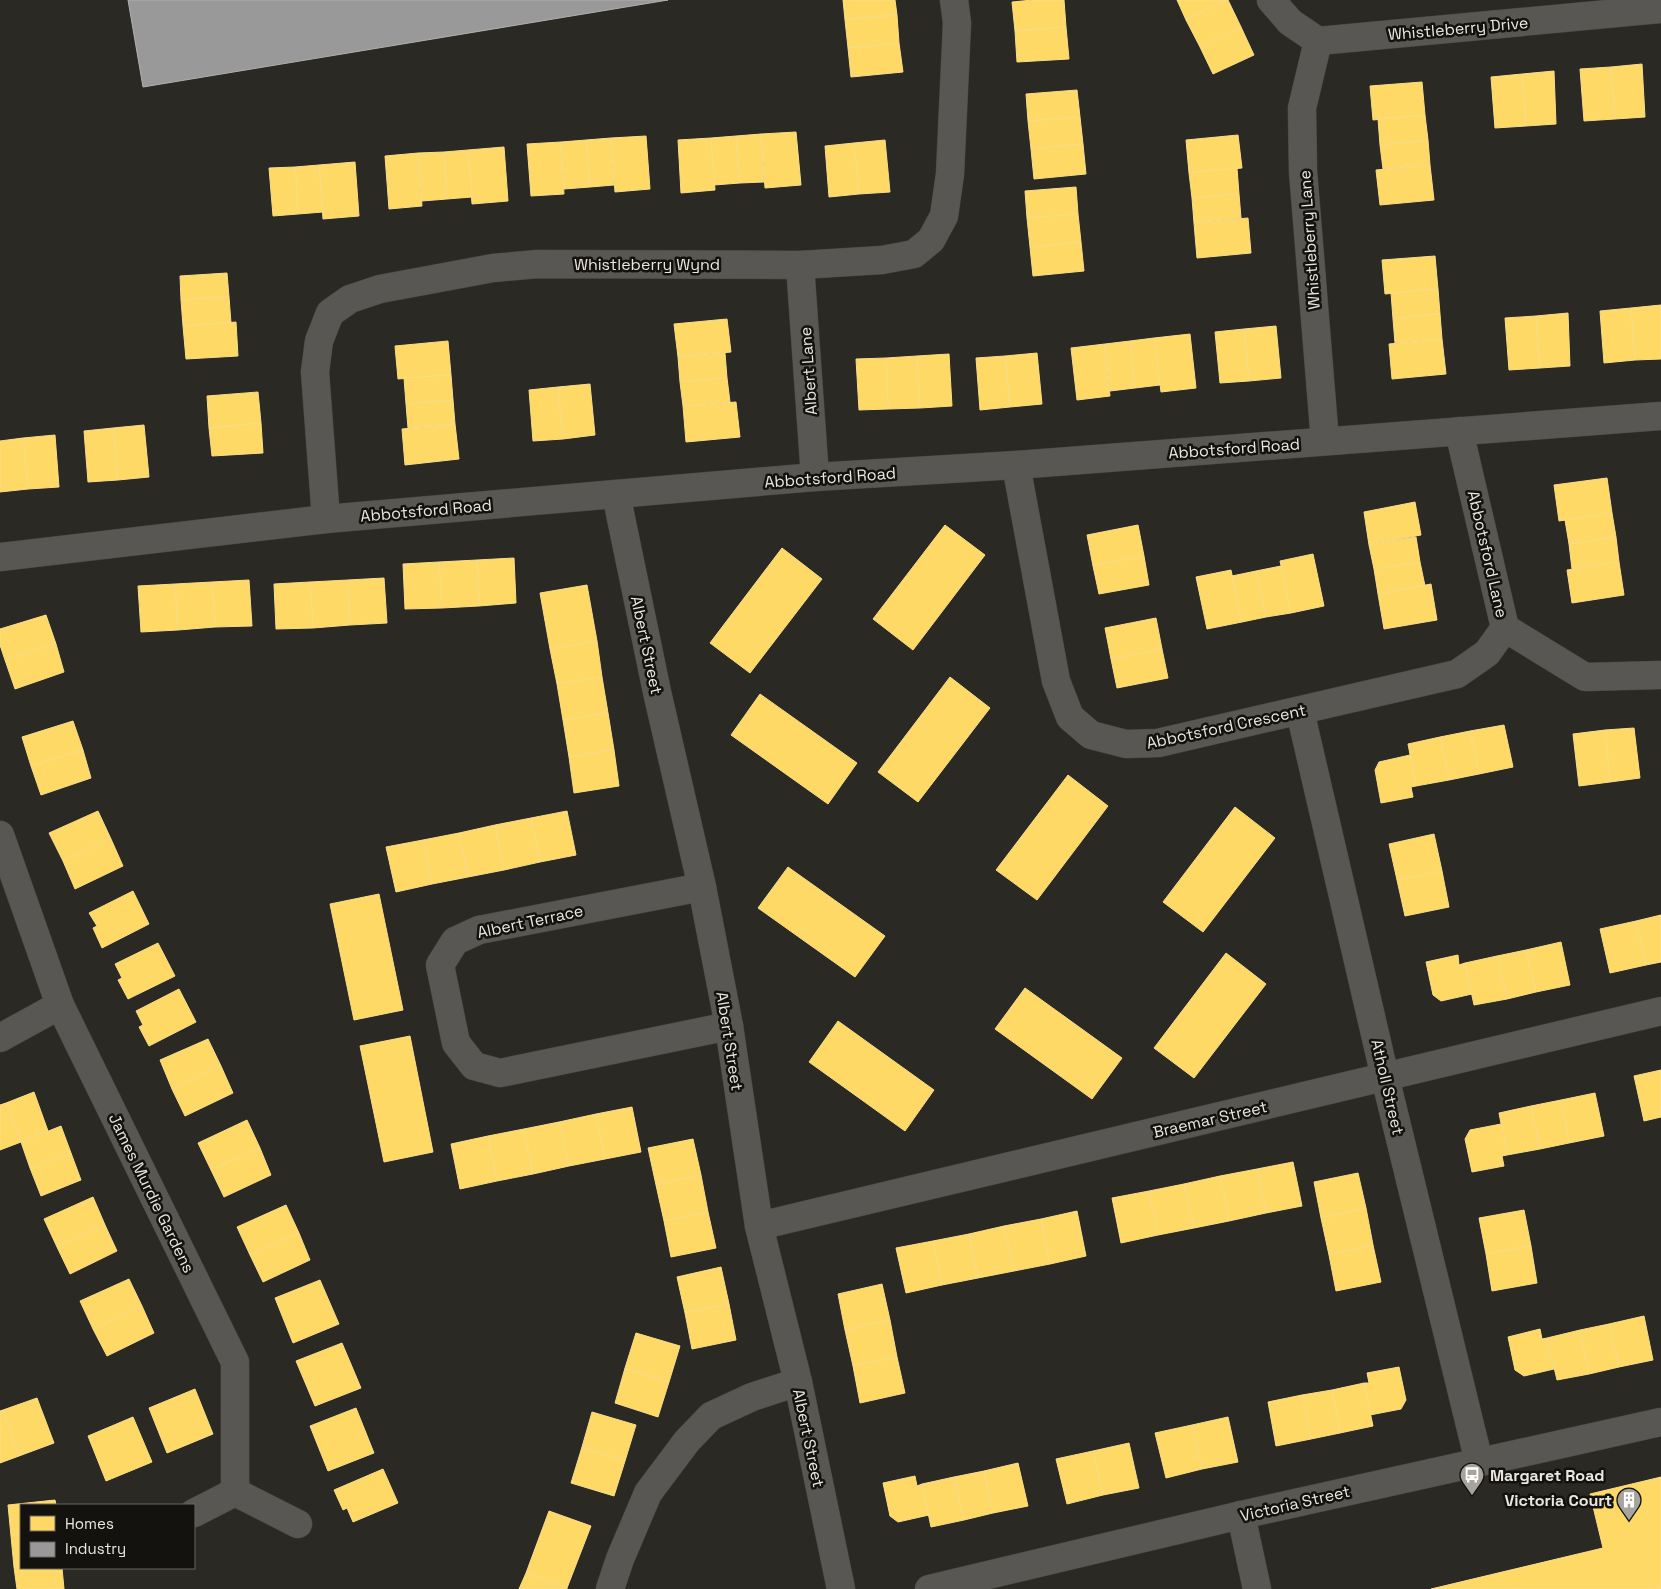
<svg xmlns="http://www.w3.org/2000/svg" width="1661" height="1589" viewBox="0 0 1661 1589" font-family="'Space Grotesk',sans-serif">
  <rect width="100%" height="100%" fill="#2a2923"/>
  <g fill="#ffd966" stroke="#f9dd8b">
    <polygon points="843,0 895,0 897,15 845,20"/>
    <polygon points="1033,0 1064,0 1066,27 1015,31 1012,2"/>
    <polygon points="1177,0 1226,0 1186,20"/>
    <polygon points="1226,0 1228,0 1241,27 1200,47 1186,20"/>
    <polygon points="897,15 899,43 848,48 845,20"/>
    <polygon points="1066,27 1069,59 1017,62 1015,31"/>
    <polygon points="1241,27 1254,55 1213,74 1200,47"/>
    <polygon points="899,43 903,72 851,77 848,48"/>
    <polygon points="1642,64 1645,117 1615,119 1611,67"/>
    <polygon points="1611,67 1615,119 1584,121 1580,69"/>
    <polygon points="1554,71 1556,124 1526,126 1522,74"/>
    <polygon points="1522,74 1526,126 1495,128 1491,77"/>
    <polygon points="1422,82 1425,115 1373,120 1370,86"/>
    <polygon points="1077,90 1080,117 1028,121 1026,94"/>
    <polygon points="1425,115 1428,140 1380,145 1378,119"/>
    <polygon points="1080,117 1083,144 1031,149 1028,121"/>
    <polygon points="796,132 801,185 765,188 761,134"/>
    <polygon points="761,134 764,182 740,183 736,136"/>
    <polygon points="1238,135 1242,168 1189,173 1186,140"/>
    <polygon points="646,136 650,189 615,192 611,138"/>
    <polygon points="736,136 740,183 714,185 711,138"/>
    <polygon points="611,138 614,185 590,187 586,140"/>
    <polygon points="711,138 715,190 681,193 678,140"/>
    <polygon points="586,140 590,187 564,189 561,142"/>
    <polygon points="885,140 890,192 859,194 854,143"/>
    <polygon points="1428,140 1430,165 1383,169 1380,145"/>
    <polygon points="561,142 564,194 531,196 527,144"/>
    <polygon points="854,143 859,194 829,197 825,146"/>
    <polygon points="1083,144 1086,174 1034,179 1031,149"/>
    <polygon points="504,147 508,201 472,204 468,150"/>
    <polygon points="468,150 472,197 447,199 444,152"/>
    <polygon points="444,152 447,199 422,201 418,153"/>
    <polygon points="418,153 422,206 389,209 385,156"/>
    <polygon points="355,162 359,216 323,219 319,165"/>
    <polygon points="319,165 323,212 298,214 295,167"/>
    <polygon points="1430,165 1434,200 1380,205 1376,170"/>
    <polygon points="295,167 298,214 273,216 269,168"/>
    <polygon points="1237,168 1239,194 1192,198 1189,173"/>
    <polygon points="1076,187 1078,214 1027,218 1025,191"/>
    <polygon points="1239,194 1241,218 1194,223 1192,198"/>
    <polygon points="1078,214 1081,242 1030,247 1027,218"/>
    <polygon points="1248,218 1251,253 1197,258 1194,223"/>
    <polygon points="1081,242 1084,271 1033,276 1030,247"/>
    <polygon points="1435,256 1438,289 1385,294 1382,260"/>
    <polygon points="227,273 229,297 181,300 180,276"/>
    <polygon points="1438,289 1440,314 1393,319 1391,293"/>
    <polygon points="229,297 231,323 183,326 181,300"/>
    <polygon points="1661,305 1661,359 1635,360 1631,308"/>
    <polygon points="1631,308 1635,360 1604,363 1600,311"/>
    <polygon points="1568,313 1570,366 1540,368 1536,316"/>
    <polygon points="1440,314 1442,339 1395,343 1393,319"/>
    <polygon points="1536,316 1540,368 1509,370 1505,318"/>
    <polygon points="727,319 731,352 678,357 674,324"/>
    <polygon points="236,322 238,356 186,359 183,326"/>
    <polygon points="1276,326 1281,378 1249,381 1244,329"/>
    <polygon points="1244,329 1249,381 1220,383 1215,332"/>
    <polygon points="1190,334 1196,388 1161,392 1154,338"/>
    <polygon points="1154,338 1160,385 1135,388 1130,341"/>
    <polygon points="1442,339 1446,374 1392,379 1389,344"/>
    <polygon points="448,341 451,375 398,379 395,346"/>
    <polygon points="1130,341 1135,388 1110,391 1105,344"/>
    <polygon points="1105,344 1110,396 1077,400 1071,348"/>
    <polygon points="725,353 727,378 680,382 678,357"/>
    <polygon points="1037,353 1042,404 1010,407 1005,356"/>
    <polygon points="949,354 952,406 920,408 917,356"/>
    <polygon points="917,356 920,408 888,409 886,358"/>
    <polygon points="1005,356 1010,407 980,410 976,358"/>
    <polygon points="886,358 888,409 859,410 856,359"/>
    <polygon points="451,375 453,400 406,404 404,378"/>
    <polygon points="727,378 730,402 683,406 680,382"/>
    <polygon points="590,384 595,435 563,439 558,387"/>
    <polygon points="558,387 563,439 533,441 529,390"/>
    <polygon points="258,392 261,423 209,428 207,396"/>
    <polygon points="453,400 455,424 408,428 406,404"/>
    <polygon points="736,402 740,437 686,442 683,406"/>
    <polygon points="261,423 263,453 212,456 209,428"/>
    <polygon points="455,424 459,459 405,465 402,429"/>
    <polygon points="144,425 149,477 118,480 113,428"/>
    <polygon points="113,428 118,480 88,482 84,431"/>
    <polygon points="55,435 59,487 28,489 23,438"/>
    <polygon points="23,438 28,489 0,492 0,441"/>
    <polygon points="1607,478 1612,513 1559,521 1554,485"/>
    <polygon points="1415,502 1421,535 1369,545 1364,512"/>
    <polygon points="1612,513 1616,537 1569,544 1565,520"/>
    <polygon points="945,525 985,555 913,650 873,619"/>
    <polygon points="1138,525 1144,556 1093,566 1087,535"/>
    <polygon points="1416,537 1420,562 1374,569 1369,545"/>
    <polygon points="1616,537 1619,562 1572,569 1569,544"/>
    <polygon points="782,548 822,579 750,673 710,643"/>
    <polygon points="1313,554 1324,606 1291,613 1280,561"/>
    <polygon points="1144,556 1149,585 1099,594 1093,566"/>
    <polygon points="514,558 516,603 479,606 477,560"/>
    <polygon points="477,560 479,606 442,608 439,562"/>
    <polygon points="439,562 442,608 405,609 403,564"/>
    <polygon points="1420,562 1425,586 1378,594 1374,569"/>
    <polygon points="1619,562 1624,595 1572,603 1567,570"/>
    <polygon points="1281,566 1291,613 1266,617 1256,571"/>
    <polygon points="1231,570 1242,622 1207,629 1196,577"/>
    <polygon points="1256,571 1266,617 1242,622 1232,576"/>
    <polygon points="384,578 387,623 350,625 348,580"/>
    <polygon points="249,580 252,626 215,627 212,582"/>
    <polygon points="348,580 350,625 313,628 310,582"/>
    <polygon points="212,582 215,627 178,630 175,584"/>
    <polygon points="310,582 313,628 276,629 274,584"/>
    <polygon points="175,584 178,630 141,632 138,586"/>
    <polygon points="1431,584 1437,620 1384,629 1378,594"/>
    <polygon points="587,585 597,641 550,649 540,593"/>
    <polygon points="46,615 56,644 5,660 0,645 0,629"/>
    <polygon points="1156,618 1162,649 1111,659 1105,628"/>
    <polygon points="597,641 602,677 557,684 550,649"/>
    <polygon points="56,644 64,672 15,689 5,660"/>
    <polygon points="1162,649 1168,678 1117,688 1111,659"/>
    <polygon points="602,677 608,713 563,720 557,684"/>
    <polygon points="950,677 990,708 918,802 878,772"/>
    <polygon points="760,694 857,763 828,804 731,735"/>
    <polygon points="608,713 614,750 569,757 563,720"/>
    <polygon points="73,721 83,750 31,766 22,737"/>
    <polygon points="1504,725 1513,767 1479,774 1470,731"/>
    <polygon points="1634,728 1640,778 1610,782 1605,730"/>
    <polygon points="1605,730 1610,782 1579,786 1573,734"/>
    <polygon points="1470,731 1479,774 1449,780 1440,737"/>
    <polygon points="1440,737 1449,780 1416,786 1408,744"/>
    <polygon points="83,750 91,778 41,795 31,766"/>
    <polygon points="614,750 619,786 574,793 569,757"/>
    <polygon points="1410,755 1416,786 1411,787 1413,797 1381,803 1375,770 1379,762"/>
    <polygon points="1068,775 1108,806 1037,900 996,870"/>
    <polygon points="1235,807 1275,838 1203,932 1163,902"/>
    <polygon points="98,811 111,839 63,861 49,833"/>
    <polygon points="567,811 576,855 540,862 531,818"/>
    <polygon points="531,818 540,862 504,870 495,825"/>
    <polygon points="495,825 504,870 468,877 459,833"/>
    <polygon points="459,833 468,877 432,884 423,840"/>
    <polygon points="1434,834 1442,871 1397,880 1389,844"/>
    <polygon points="111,839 123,866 75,889 63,861"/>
    <polygon points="423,840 432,884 396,892 386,847"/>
    <polygon points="788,867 885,936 855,977 758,908"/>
    <polygon points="1442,871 1449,907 1405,916 1397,880"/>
    <polygon points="133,891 149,924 102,948 93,928 97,926 89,913"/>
    <polygon points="379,894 403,1010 354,1020 330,904"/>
    <polygon points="1661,915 1661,962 1646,965 1636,921"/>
    <polygon points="1636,921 1646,965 1610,973 1600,929"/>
    <polygon points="1561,942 1570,985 1536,992 1526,950"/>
    <polygon points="158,943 175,976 128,999 118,980 122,978 115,964"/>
    <polygon points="1526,950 1536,992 1507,999 1497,956"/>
    <polygon points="1226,953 1266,984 1194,1078 1154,1048"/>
    <polygon points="1458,955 1459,965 1465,963 1472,994 1441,1001 1433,995 1426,962"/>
    <polygon points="1497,956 1507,999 1474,1005 1465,963"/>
    <polygon points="1025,988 1122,1058 1092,1099 995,1029"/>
    <polygon points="179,989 196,1022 149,1046 139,1027 143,1025 136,1011"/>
    <polygon points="838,1021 934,1090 905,1131 809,1062"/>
    <polygon points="410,1036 433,1152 384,1162 360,1046"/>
    <polygon points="208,1039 221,1066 172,1089 160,1060"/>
    <polygon points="221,1066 233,1093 185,1116 172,1089"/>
    <polygon points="1661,1070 1661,1117 1644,1121 1634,1076"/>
    <polygon points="34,1092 48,1131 21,1142 6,1103"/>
    <polygon points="1595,1093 1604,1136 1569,1143 1561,1100"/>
    <polygon points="1561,1100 1569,1143 1540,1149 1531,1106"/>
    <polygon points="6,1103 21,1142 0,1150 0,1105"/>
    <polygon points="1531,1106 1540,1149 1507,1155 1499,1113"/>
    <polygon points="632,1107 641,1152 605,1159 596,1114"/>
    <polygon points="596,1114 605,1159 569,1166 559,1122"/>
    <polygon points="247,1120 260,1148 211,1170 198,1143"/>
    <polygon points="559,1122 569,1166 533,1174 524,1129"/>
    <polygon points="1501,1124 1507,1155 1502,1156 1504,1166 1472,1172 1465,1139 1470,1130"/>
    <polygon points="61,1126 71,1153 30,1168 21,1142"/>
    <polygon points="524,1129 533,1174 497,1181 488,1136"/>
    <polygon points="488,1136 497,1181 460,1189 451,1144"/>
    <polygon points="693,1139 701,1175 656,1185 648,1148"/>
    <polygon points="260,1148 271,1175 224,1197 211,1170"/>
    <polygon points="71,1153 81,1180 41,1196 30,1168"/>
    <polygon points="1293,1162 1302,1206 1266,1213 1257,1169"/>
    <polygon points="1257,1169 1266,1213 1229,1221 1220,1176"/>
    <polygon points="1358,1173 1366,1208 1321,1218 1314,1182"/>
    <polygon points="701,1175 708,1212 664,1221 656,1185"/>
    <polygon points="1220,1176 1229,1221 1194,1228 1184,1184"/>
    <polygon points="1184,1184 1194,1228 1158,1235 1149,1191"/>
    <polygon points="1149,1191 1158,1235 1121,1243 1112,1198"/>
    <polygon points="93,1197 105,1225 57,1247 44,1219"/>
    <polygon points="286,1205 299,1233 250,1255 237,1227"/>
    <polygon points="1366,1208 1373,1245 1329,1255 1321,1218"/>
    <polygon points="1524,1210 1531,1246 1486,1254 1479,1218"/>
    <polygon points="1077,1211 1086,1256 1050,1264 1041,1219"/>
    <polygon points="708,1212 716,1248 671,1257 664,1221"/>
    <polygon points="1041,1219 1050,1264 1014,1271 1004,1226"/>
    <polygon points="105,1225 117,1251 70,1274 57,1247"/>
    <polygon points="1004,1226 1014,1271 978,1278 969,1234"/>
    <polygon points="299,1233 310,1260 263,1282 250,1255"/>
    <polygon points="969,1234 978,1278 942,1285 933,1241"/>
    <polygon points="933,1241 942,1285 906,1293 896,1248"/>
    <polygon points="1373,1245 1381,1282 1336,1291 1329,1255"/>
    <polygon points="1531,1246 1537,1283 1492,1291 1486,1254"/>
    <polygon points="721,1267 729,1304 685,1313 677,1277"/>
    <polygon points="129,1279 142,1306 93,1329 80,1301"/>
    <polygon points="320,1280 339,1324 293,1343 275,1298"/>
    <polygon points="882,1284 890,1320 845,1330 838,1294"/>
    <polygon points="729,1304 736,1340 692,1349 685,1313"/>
    <polygon points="142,1306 154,1333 107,1356 93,1329"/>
    <polygon points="1644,1316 1653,1360 1619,1367 1609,1324"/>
    <polygon points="890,1320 897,1357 853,1366 845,1330"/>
    <polygon points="1609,1324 1619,1367 1589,1374 1580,1330"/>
    <polygon points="1540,1329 1542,1339 1547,1338 1554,1369 1524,1376 1515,1370 1508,1337"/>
    <polygon points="1580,1330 1589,1374 1557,1380 1547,1338"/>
    <polygon points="636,1333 680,1346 669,1382 625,1368"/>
    <polygon points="342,1343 361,1388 315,1406 296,1361"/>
    <polygon points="897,1357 905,1393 860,1403 853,1366"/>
    <polygon points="1399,1367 1406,1400 1401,1409 1370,1415 1364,1383 1369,1383 1367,1373"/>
    <polygon points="625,1368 669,1382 658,1417 615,1403"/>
    <polygon points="1364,1383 1373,1426 1340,1433 1332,1390"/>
    <polygon points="195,1389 213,1434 167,1453 149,1408"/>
    <polygon points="1332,1390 1340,1433 1311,1439 1302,1395"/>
    <polygon points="1302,1395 1311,1439 1276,1446 1268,1402"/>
    <polygon points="37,1398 54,1443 19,1456 3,1410"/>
    <polygon points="356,1408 374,1453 328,1471 310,1426"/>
    <polygon points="3,1410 19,1456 0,1463 0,1411"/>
    <polygon points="592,1412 636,1425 625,1461 582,1447"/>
    <polygon points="133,1417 152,1462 106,1481 88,1436"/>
    <polygon points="1228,1417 1238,1462 1202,1469 1192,1425"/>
    <polygon points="1192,1425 1202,1469 1166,1478 1155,1433"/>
    <polygon points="1129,1443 1139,1488 1103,1495 1093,1451"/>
    <polygon points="582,1447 625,1461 614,1496 571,1483"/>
    <polygon points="1093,1451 1103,1495 1067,1504 1056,1459"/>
    <polygon points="1018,1463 1028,1506 993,1513 984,1471"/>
    <polygon points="383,1469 398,1503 353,1522 347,1508 343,1510 334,1490"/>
    <polygon points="984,1471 993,1513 964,1520 954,1477"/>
    <polygon points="915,1476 917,1486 922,1484 929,1515 898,1522 890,1516 883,1483"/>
    <polygon points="954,1477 964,1520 931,1527 922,1484"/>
    <polygon points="1661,1477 1661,1589 1431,1589 1603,1548 1590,1494"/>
    <polygon points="55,1500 56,1505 21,1505 21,1534 11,1536 8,1505"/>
    <polygon points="549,1511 591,1526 567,1588 526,1573"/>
    <polygon points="21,1534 21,1567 14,1567 11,1536"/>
    <polygon points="14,1567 62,1568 64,1589 17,1589"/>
    <polygon points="526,1573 567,1588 567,1589 519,1589"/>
  </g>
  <polygon fill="#999" stroke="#b1b0af" points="128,0 668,0 143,87"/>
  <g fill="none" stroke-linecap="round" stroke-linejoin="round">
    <defs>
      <g id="minor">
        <polyline points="1271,0 1290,22 1318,41 1661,9"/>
        <polyline points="1318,41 1302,108 1303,171 1325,441"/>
        <polyline points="800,265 815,477"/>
        <polyline points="1459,431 1505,628 1585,677 1661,675"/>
        <polyline points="1016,465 1056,681 1070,717 1091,735 1126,744 1158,743 1457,674 1487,653 1505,628"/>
        <polyline points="616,494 657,692 702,887 729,1026 759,1226 798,1382 841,1589"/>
        <polyline points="326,519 315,372 319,341 330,313 350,299 380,289 493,268 538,264 800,265 882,260 914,254 931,240 944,216 950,174 957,23 954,0"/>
        <polyline points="0,557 326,519 616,494 815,477 1016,465 1661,416"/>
        <polyline points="1300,711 1385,1077 1479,1462"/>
        <polyline points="0,835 60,1005 235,1362 235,1492 298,1524"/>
        <polyline points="702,887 479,930 455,941 440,965 456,1043 474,1066 500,1073 729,1026"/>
        <polyline points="0,1038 60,1005"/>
        <polyline points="759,1226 1661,1011"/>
        <polyline points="194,1513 235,1492"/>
        <polyline points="1241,1515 1257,1589"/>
        <polyline points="610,1589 620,1559 648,1493 687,1441 711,1416 752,1397 798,1382"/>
        <polyline points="929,1589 1241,1515 1661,1422"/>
      </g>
    </defs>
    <use href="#minor" stroke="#46453f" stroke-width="29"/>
    <use href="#minor" stroke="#585753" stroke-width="28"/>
  </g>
  <defs>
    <symbol id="bus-pin" viewBox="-11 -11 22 30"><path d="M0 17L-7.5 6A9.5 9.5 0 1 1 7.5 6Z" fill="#a7a49e" stroke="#14120e"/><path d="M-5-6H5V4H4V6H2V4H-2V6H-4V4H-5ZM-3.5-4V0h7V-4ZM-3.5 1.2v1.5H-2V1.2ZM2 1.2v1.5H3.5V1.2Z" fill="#fff"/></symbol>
    <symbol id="building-pin" viewBox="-11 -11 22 30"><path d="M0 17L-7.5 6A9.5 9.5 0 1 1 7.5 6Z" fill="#a7a49e" stroke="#14120e"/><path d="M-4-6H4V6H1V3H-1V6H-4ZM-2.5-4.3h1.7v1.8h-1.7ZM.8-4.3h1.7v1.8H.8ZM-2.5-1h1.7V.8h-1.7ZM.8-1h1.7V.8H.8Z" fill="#fff"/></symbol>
  </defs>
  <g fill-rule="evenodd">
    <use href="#bus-pin" x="1458" y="1461" width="28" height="38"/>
    <use href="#building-pin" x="1615" y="1486" width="28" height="38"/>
  </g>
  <g text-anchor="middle" stroke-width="5" stroke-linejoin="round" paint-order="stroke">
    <g font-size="16" fill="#eae7e1" stroke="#14120e">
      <text transform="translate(1458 28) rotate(-5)" y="6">Whistleberry Drive</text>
      <text transform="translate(1309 240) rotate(-94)" y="6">Whistleberry Lane</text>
      <text x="647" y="270">Whistleberry Wynd</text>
      <text transform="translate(808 371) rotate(-94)" y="6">Albert Lane</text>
      <text transform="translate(1234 448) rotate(-4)" y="6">Abbotsford Road</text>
      <text transform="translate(830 477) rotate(-4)" y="6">Abbotsford Road</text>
      <text transform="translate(426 510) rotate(-5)" y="6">Abbotsford Road</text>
      <text transform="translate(1488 554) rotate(77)" y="6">Abbotsford Lane</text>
      <text transform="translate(647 645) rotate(78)" y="6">Albert Street</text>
      <text transform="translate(1226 726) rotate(-12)" y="6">Abbotsford Crescent</text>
      <text transform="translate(530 921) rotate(-12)" y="6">Albert Terrace</text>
      <text transform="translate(730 1041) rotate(81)" y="6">Albert Street</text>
      <text transform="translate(1388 1087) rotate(77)" y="6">Atholl Street</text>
      <text transform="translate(1210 1119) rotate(-13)" y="6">Braemar Street</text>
      <text transform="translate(152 1193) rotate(64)" y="6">James Murdie Gardens</text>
      <text transform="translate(809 1438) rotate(78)" y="6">Albert Street</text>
      <text transform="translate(1295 1503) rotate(-13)" y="6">Victoria Street</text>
    </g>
    <g font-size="16" font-weight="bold" fill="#eae7e1" stroke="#14120e" text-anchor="start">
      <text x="1490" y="1481">Margaret Road</text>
      <text x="1612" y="1506" text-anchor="end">Victoria Court</text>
    </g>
  </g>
  <rect x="20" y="1504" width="175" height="65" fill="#14120e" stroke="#6a6762"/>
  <rect x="30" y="1516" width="25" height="15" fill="#ffd966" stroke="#6a6762"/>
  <text x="65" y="1529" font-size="15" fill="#eae7e1">Homes</text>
  <rect x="30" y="1542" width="25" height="15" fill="#999999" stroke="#6a6762"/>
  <text x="65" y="1554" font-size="15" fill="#eae7e1">Industry</text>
</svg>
